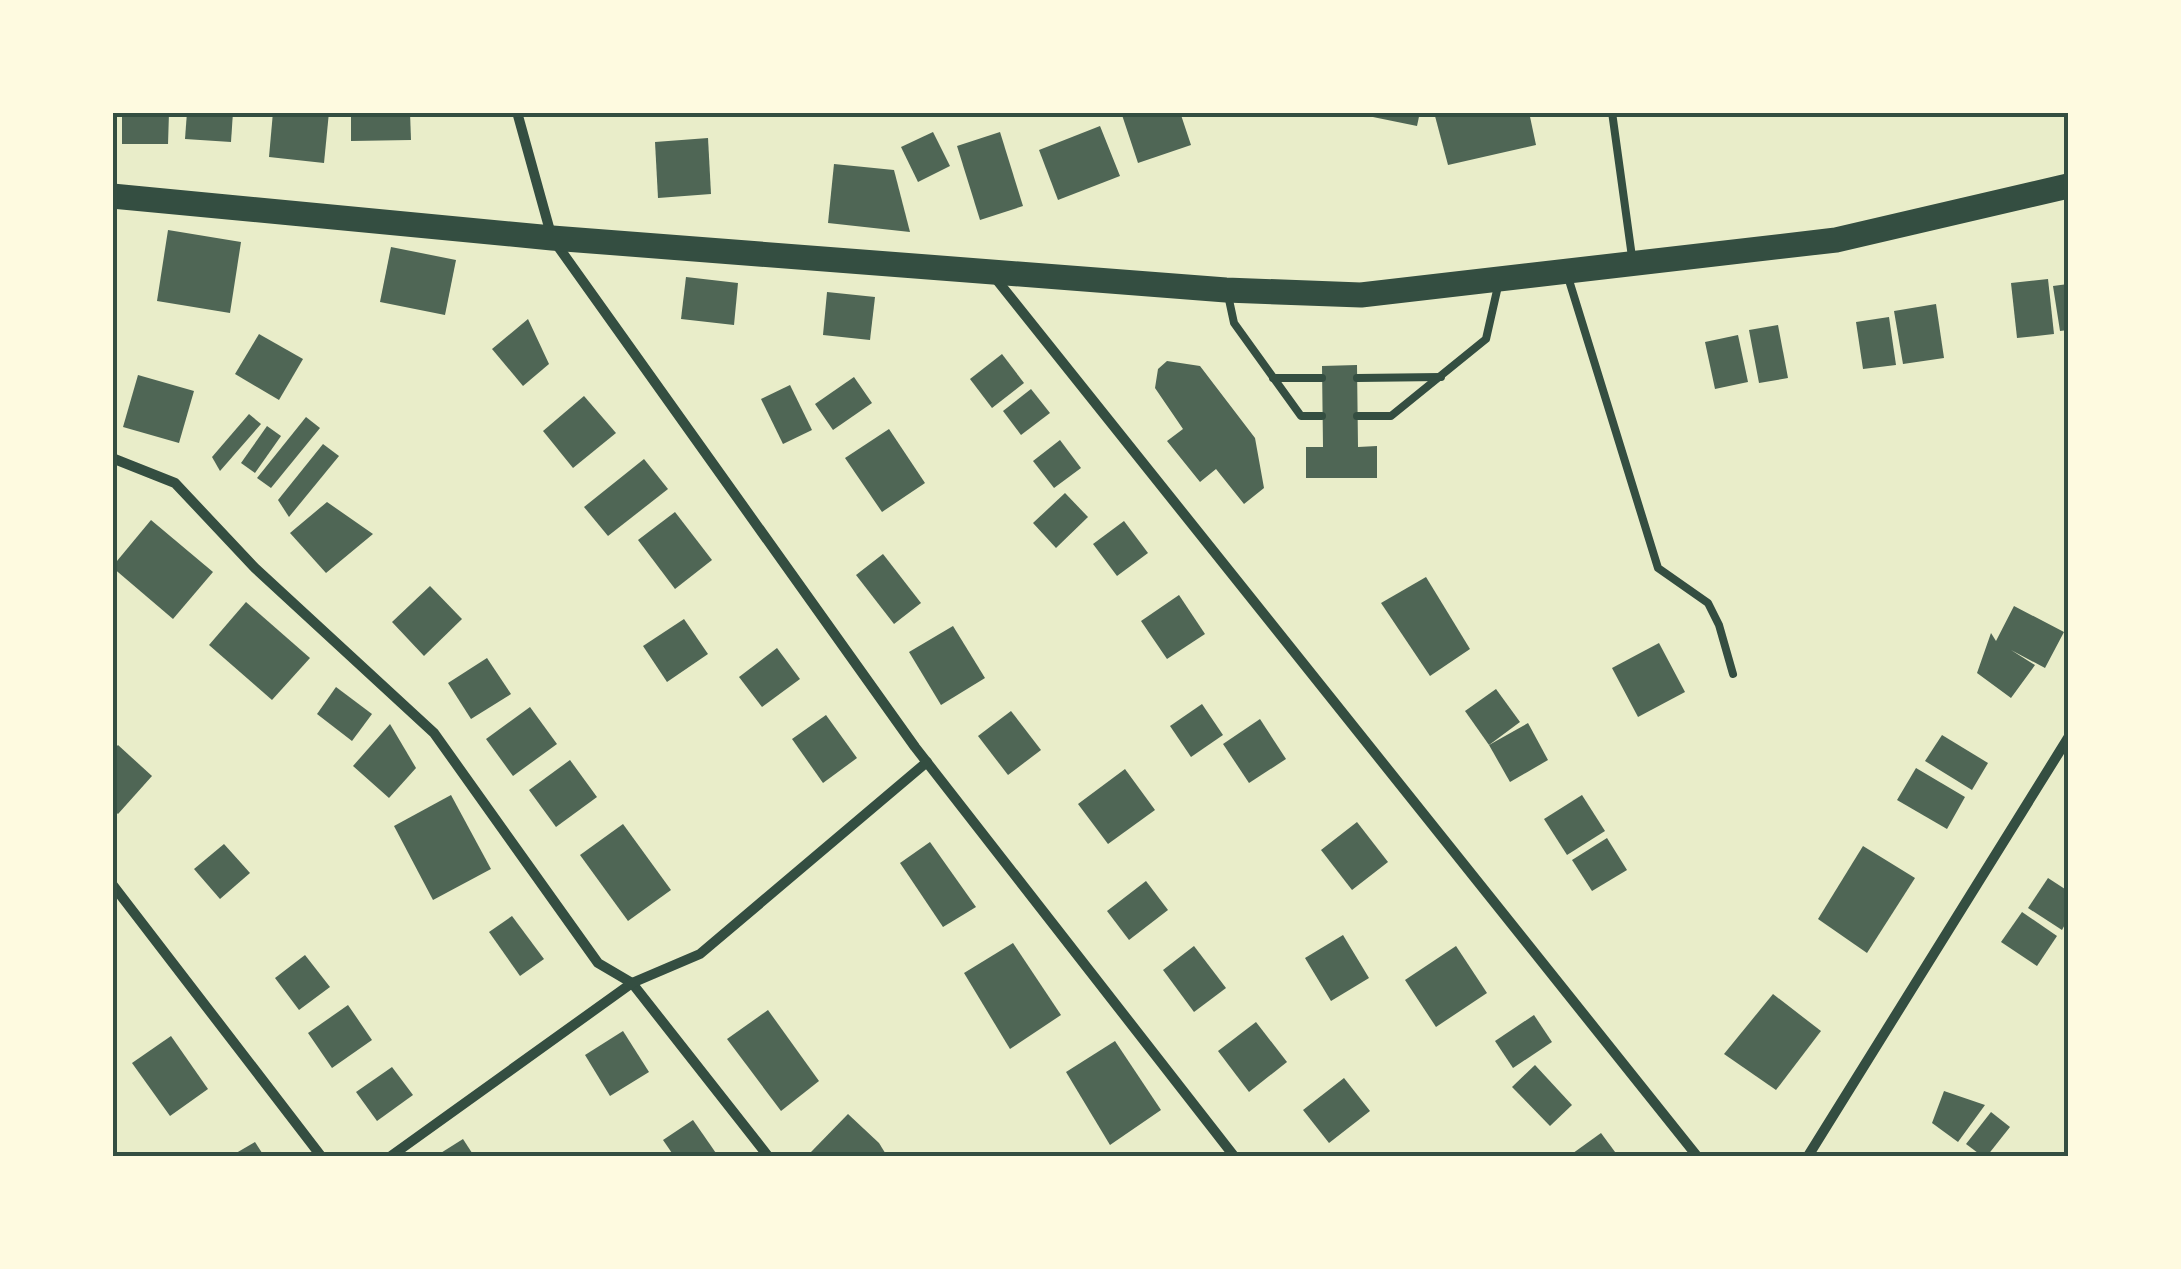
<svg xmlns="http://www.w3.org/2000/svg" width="2181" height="1269" viewBox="0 0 2181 1269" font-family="Ubuntu,sans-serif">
  <rect width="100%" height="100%" fill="#e9edc9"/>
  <g fill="#4f6655">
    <polygon points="122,112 169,112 168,144 122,144"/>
    <polygon points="187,112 233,112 231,142 185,139"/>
    <polygon points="273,112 329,112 324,163 269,157"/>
    <polygon points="351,112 410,112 411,140 351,141"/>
    <polygon points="1121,112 1180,112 1191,145 1138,163"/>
    <polygon points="1368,112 1420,112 1417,126 1368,116"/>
    <polygon points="1454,112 1529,112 1536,145 1448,165 1435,116"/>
    <polygon points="1100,126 1120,176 1058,200 1039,150"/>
    <polygon points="933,132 950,166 918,182 901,147"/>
    <polygon points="1000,132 1023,206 980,220 957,146"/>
    <polygon points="708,138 711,194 658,198 655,142"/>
    <polygon points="834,164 894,170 910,232 828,223"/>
    <polygon points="168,230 241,242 230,313 157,301"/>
    <polygon points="391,247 456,260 445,315 380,302"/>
    <polygon points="686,277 738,283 734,325 681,319"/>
    <polygon points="2048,279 2054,334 2017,338 2011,283"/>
    <polygon points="2068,284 2068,330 2060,331 2053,286"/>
    <polygon points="827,292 875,297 870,340 823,335"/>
    <polygon points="1936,304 1944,358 1903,364 1894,311"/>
    <polygon points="1889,317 1896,365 1863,369 1856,322"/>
    <polygon points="528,319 549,364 523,386 492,349"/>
    <polygon points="1778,325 1788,378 1759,383 1749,330"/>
    <polygon points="259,334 303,359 279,400 235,374"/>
    <polygon points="1738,335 1748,382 1715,389 1705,342"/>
    <polygon points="1002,354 1024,383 992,408 970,379"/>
    <polygon points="1167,361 1200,366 1255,438 1264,488 1244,504 1216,469 1200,482 1167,441 1183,429 1155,388 1158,369"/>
    <polygon points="1357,365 1358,447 1377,446 1377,478 1306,478 1306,447 1323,447 1322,366"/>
    <polygon points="138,375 194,391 179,443 123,427"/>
    <polygon points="854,377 872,403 833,430 815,404"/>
    <polygon points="790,385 812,430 783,444 761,399"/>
    <polygon points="1031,389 1050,413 1021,435 1003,411"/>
    <polygon points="584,396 616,433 573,468 543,431"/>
    <polygon points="249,414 261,424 220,471 212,457"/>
    <polygon points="306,417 320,428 271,488 257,478"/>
    <polygon points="267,426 281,436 255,473 241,463"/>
    <polygon points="889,429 925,483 882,512 845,458"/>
    <polygon points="1060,440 1081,468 1054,488 1033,461"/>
    <polygon points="323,444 339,456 289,517 278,500"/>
    <polygon points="644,459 668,489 608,536 584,507"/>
    <polygon points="1065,493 1088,517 1056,548 1033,523"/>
    <polygon points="327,502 373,534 326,573 290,533"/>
    <polygon points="675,512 712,560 675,589 638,540"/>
    <polygon points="151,520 213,572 173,619 112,567"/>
    <polygon points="1124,521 1148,553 1117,576 1093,544"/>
    <polygon points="883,554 921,603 894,624 856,575"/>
    <polygon points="1426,577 1470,649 1430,676 1381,603"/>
    <polygon points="430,586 462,619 424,656 392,622"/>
    <polygon points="1179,595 1205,634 1167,659 1141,621"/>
    <polygon points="246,602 310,658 272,700 209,645"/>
    <polygon points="2014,606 2064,632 2045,668 2011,650 2035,665 2011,698 1977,673 1991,633 1996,641"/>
    <polygon points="684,619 708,654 667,682 643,646"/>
    <polygon points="953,626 985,678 941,705 909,652"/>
    <polygon points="1659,643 1685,692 1638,717 1612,668"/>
    <polygon points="777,648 800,679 762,707 739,677"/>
    <polygon points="487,658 511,694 471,719 448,683"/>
    <polygon points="336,687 372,714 352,741 317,714"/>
    <polygon points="1496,689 1520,722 1489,745 1465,711"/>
    <polygon points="1202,704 1223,735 1191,757 1170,726"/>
    <polygon points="530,707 557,744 513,776 486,739"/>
    <polygon points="1011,711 1041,750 1008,775 978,736"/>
    <polygon points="826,715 857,758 823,783 792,739"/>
    <polygon points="1260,719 1286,759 1249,783 1223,744"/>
    <polygon points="1528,723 1548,760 1510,782 1489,745"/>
    <polygon points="390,724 416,768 389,798 353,766"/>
    <polygon points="1942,735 1988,763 1972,790 1925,761"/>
    <polygon points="118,745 152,776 118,814 112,809 112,751"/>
    <polygon points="570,760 597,797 556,827 529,790"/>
    <polygon points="1916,768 1965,797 1947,829 1897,800"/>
    <polygon points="1125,769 1155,810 1108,844 1078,804"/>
    <polygon points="451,795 491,869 433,900 394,826"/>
    <polygon points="1582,795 1605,831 1567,855 1544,819"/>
    <polygon points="1357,822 1388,862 1352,890 1321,850"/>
    <polygon points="623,824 671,890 628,921 580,855"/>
    <polygon points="1607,838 1627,870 1592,891 1572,860"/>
    <polygon points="930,842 976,907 943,927 900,863"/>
    <polygon points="224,844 250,873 220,899 194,869"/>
    <polygon points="1863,846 1915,878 1867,953 1818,919"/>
    <polygon points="2048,878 2068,891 2068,919 2062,930 2028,908"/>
    <polygon points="1146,881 1168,910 1129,940 1107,911"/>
    <polygon points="2022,912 2057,936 2037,966 2001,942"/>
    <polygon points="512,916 544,959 520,976 489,932"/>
    <polygon points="1343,935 1369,978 1331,1001 1305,958"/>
    <polygon points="1013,943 1061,1015 1010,1049 964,973"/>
    <polygon points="1194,946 1226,988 1194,1012 1163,970"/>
    <polygon points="1456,946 1487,993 1436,1027 1405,980"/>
    <polygon points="305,955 330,987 299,1010 275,978"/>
    <polygon points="1773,994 1821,1031 1776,1090 1724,1054"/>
    <polygon points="348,1005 372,1040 332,1068 308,1033"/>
    <polygon points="768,1010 819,1081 781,1111 727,1039"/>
    <polygon points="1534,1015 1552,1042 1513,1068 1495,1041"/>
    <polygon points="1256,1022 1287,1062 1249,1092 1218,1051"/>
    <polygon points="623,1031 649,1072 610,1096 585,1055"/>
    <polygon points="171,1036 208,1089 170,1116 132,1063"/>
    <polygon points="1115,1041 1161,1110 1110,1145 1066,1072"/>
    <polygon points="1535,1065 1572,1105 1550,1126 1512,1087"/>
    <polygon points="392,1067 413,1095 377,1121 356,1092"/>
    <polygon points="1344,1078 1370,1111 1329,1143 1303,1110"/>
    <polygon points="1944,1091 1985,1105 1958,1142 1932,1123"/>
    <polygon points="1991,1112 2010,1127 1987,1156 1982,1156 1966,1144"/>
    <polygon points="848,1114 879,1143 887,1156 815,1156 811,1152"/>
    <polygon points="693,1120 718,1156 674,1156 663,1140"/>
    <polygon points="1601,1133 1618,1156 1569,1156"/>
    <polygon points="463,1139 474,1156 436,1156"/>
    <polygon points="255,1142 264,1156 231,1156"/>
  </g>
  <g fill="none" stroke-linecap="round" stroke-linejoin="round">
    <g stroke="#344e41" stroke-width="8">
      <polyline points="1612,112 1632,257"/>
      <polyline points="1568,277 1658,568 1708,603 1719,625 1733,674"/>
      <polyline points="1228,295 1234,323 1301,416 1322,416"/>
      <polyline points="1273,378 1322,378"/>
      <polyline points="1357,378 1441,377"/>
      <polyline points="1357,416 1391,416 1486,339 1498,286"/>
    </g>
    <g stroke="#344e41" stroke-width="10">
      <polyline points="517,112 552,238 915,747 1234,1156"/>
      <polyline points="992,274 1697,1156"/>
      <polyline points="112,458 175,483 255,568 434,733 598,963 632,983 768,1156"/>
      <polyline points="112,884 321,1156"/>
      <polyline points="391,1156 632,983 700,954 927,762"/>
      <polyline points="1808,1156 2068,738"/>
    </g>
    <polyline stroke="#344e41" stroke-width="25" points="112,196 552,238 1226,290 1361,295 1836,240 2068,186"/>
  </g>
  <rect width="2181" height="1269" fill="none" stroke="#fefae0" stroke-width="230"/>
  <rect x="115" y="115" width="1951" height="1039" fill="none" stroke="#344e41" stroke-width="4"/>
</svg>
